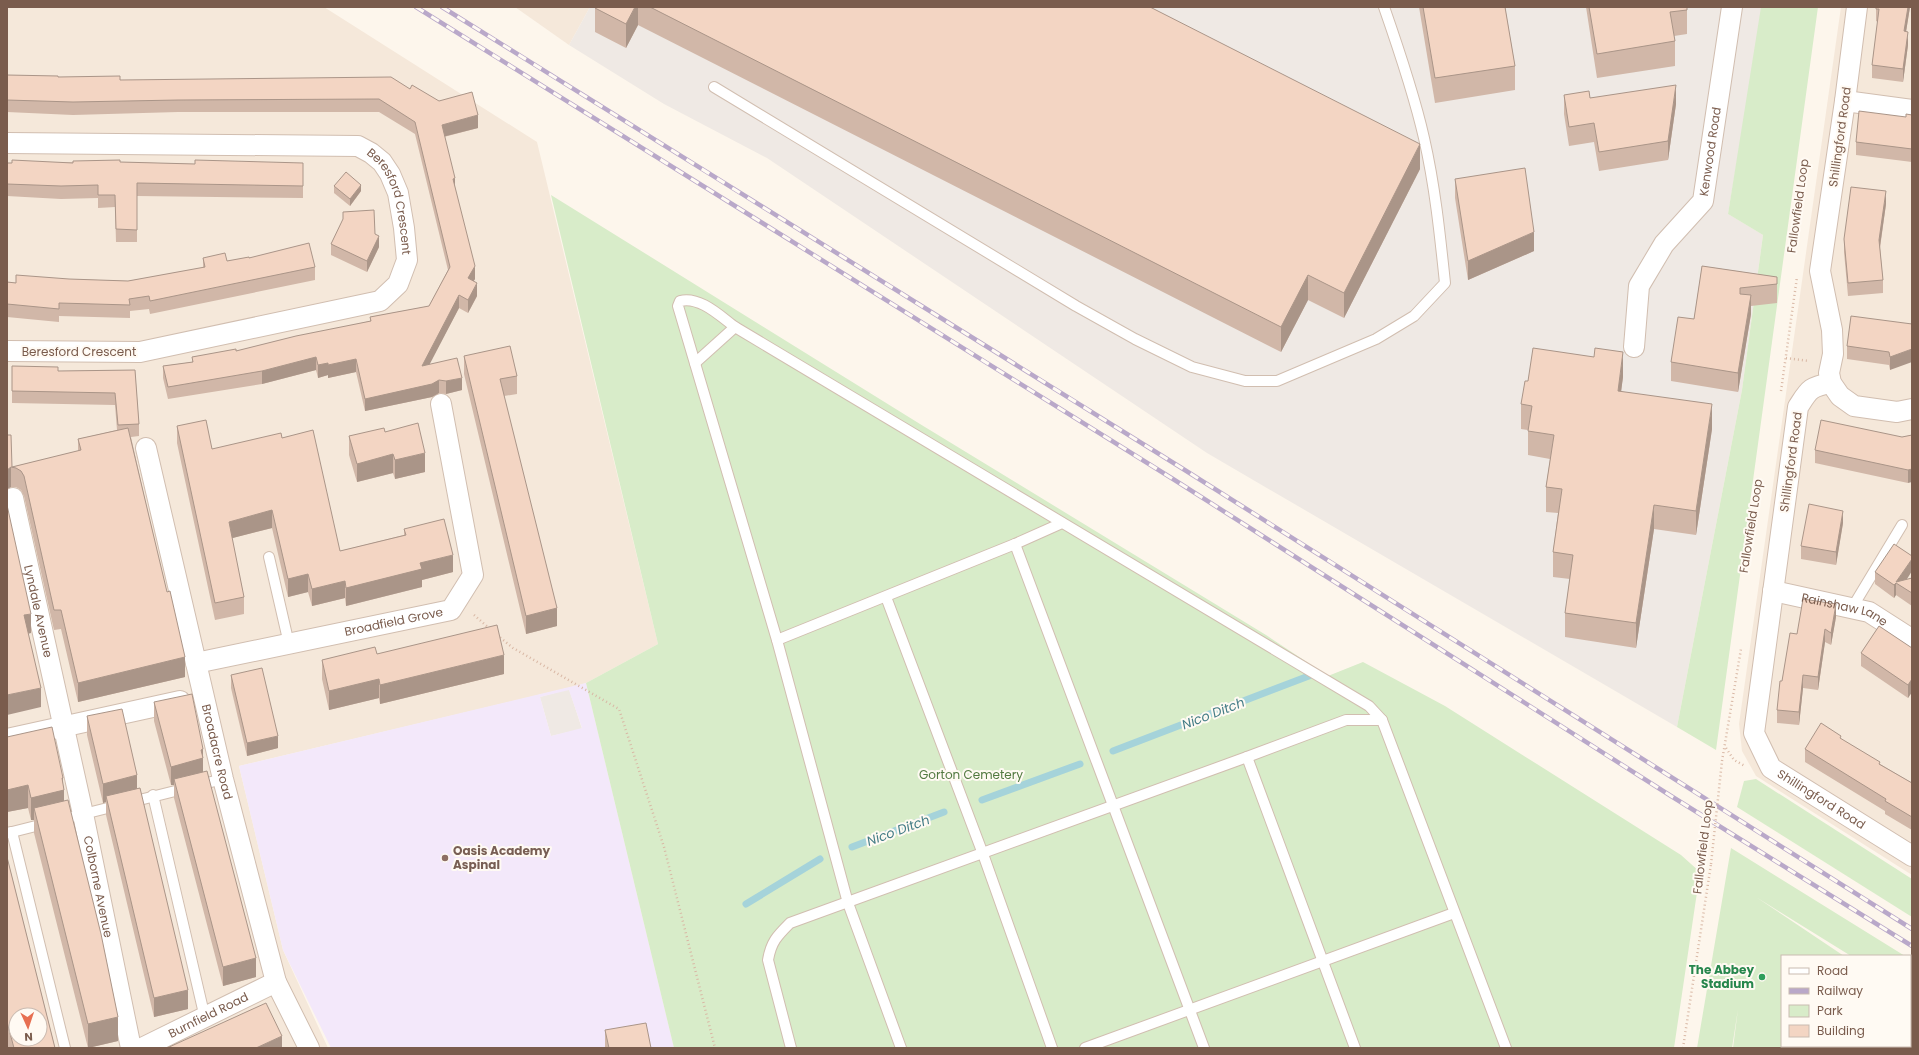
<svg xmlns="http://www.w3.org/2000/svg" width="1919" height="1055" viewBox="0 0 1919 1055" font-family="Poppins,sans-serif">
  <rect width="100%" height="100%" fill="#fdf6ec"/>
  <g fill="#f5e8da" fill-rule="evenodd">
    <path d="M7,7H324L537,142L658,644L586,683L576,686L239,766L283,950L328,1048H7ZM16,1015H40V1039H16Z"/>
    <polygon points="515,7 590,7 569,45"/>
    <polygon points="1841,7 1912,7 1912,875 1756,776 1742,751 1739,724"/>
  </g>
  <g fill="#efe9e4">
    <polygon points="590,7 1763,7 1728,214 1763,235 1742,390 1677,727 1207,453 767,158 664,104 569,45"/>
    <polygon points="569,689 582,729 551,736 540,697"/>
  </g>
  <path fill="#f3e8fa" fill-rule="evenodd" d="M586,683L674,1048H331L283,950L239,766ZM569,690L582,728L551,736L540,697Z"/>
  <g fill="#d8ecc9">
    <polygon points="1761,7 1818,7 1716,750 1677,727 1742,390 1763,235 1728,214"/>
    <polygon points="551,195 920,424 1266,635 1328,676 1363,662 1445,706 1681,855 1700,872 1674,1048 674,1048 586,683 658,644"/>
    <polygon points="1756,779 1912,879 1912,917 1737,807 1744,781"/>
    <polygon points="1731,848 1905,956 1851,956 1756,897 1844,956 1782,956 1782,1046 1910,1046 1910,998 1912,1000 1912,1048 1733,1048 1738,1009 1732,1048 1697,1048"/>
  </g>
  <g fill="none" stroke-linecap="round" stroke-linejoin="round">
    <g stroke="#a5d3da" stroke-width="7">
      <polyline points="1113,751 1314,674"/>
      <polyline points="982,800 1080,764"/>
      <polyline points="852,847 944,812"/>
      <polyline points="746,904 820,859"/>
    </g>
    <defs>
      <g id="lane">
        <path d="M714,87L1076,306L1135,339L1192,367L1245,381H1277L1376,339L1414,316L1445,283C1440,235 1435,186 1424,138C1414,94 1399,50 1384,7"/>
        <polyline points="695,363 735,327"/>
        <polyline points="1015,544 1204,1048"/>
        <polyline points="269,557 289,644"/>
        <polyline points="886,597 983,854 1052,1048"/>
        <polyline points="1852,608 1902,525"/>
        <polyline points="777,640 1015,544 1062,523"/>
        <polyline points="1247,757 1355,1048"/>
        <polyline points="153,795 205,1018"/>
        <polyline points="12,832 223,779"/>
        <polyline points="7,833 12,832 65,1048"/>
        <path d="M791,1048L768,960C771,942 777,936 790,923L1247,757L1346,720H1382"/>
        <path d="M901,1048L848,903L777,640L678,306L680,301C700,296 720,316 735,327L1369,706L1382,720L1506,1048"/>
        <polyline points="1085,1048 1454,913"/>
        <polyline points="1792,1048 1794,1046"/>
      </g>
      <g id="street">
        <polyline points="1857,7 1845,101 1820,271 1832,330 1833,354 1829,373 1831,383 1840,396 1854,406 1897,412 1912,409"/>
        <polyline points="1845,101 1912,110"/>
        <path id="s1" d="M7,143L358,146L371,153L382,162L390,174L398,193L404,228L407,260L398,284L380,301L140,352L7,351"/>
        <path id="s2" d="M1634,347L1639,286L1664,244L1703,201L1732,7"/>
        <path id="s3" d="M1831,383C1809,387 1809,390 1798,407L1754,733L1771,768L1912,856"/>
        <path id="s4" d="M146,448L223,779L276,982L309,1048"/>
        <path id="s5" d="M13,498L83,814L131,1048"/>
        <path id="s6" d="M1773,591L1869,612L1908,637L1912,638"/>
        <path id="s7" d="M196,663L451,610L473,575L441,404"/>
        <polyline points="7,739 180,701"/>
        <path id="s8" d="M142,1048L276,982"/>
      </g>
    </defs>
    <use href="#lane" stroke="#d1beb0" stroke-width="12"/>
    <use href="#street" stroke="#d1beb0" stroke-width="22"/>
    <g stroke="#d9b8a5" stroke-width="2.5" stroke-dasharray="1 3" stroke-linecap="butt">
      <polyline points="1786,358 1809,361"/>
      <polyline points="1781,391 1797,277"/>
      <polyline points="474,615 490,629"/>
      <polyline points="497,635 513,648 619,709 664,847 715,1048"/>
      <polyline points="1726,748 1734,760 1745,766"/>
      <polyline points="1722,761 1741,649"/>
      <polyline points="1683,1048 1711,864"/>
    </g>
    <use href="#lane" stroke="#fff" stroke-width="10"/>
    <use href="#street" stroke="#fff" stroke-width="20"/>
    <defs>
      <g id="rail">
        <polyline points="416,7 1173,479 1671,796 1912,946"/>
        <polyline points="442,7 1180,467 1912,929"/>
      </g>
    </defs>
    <use href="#rail" stroke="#b9a8c9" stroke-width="4.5"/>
    <use href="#rail" stroke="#fffaf3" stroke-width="3" stroke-dasharray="9" stroke-linecap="butt"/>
    <polyline stroke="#d9b8a5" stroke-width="2.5" stroke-dasharray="1 3" stroke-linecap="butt" points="1711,864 1722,761"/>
  </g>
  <g fill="#d1b7a8">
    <polygon points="595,7 1150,7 1420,169 1344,318 1308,300 1281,352 638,25 626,48 595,32"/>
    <polygon points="1419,7 1505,7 1515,66 1515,90 1435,103"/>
    <polygon points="1586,7 1687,7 1687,34 1674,36 1675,41 1675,66 1597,78"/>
    <polygon points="1876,7 1910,7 1906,32 1908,45 1903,82 1872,78 1872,65 1878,22 1876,21"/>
    <polygon points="7,75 120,80 410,89 478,128 444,137 475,279 473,281 477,296 468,313 459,308 429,364 462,390 446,394 439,393 432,397 365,411 356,372 328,378 328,375 318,378 316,370 262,384 168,399 163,378 163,366 192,362 192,357 236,351 370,321 370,317 429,306 448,270 415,134 379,112 178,112 73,115 7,112"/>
    <polygon points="1564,95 1590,98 1676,104 1668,160 1599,171 1594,142 1569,146 1564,114"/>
    <polygon points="1912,115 1912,162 1856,155 1856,142 1906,117"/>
    <polygon points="120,162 195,164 303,163 303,198 137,196 137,242 116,242 115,207 98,208 98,198 61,199 7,196 7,163"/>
    <polygon points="1455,179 1534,251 1468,280 1455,198"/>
    <polygon points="334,186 361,191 350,206 334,193"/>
    <polygon points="1886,204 1880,248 1883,280 1883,293 1848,296 1844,252 1844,239"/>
    <polygon points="343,212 375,234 379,247 367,272 331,255 331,244 343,220"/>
    <polygon points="203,258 227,261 249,258 315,267 315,280 150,314 149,309 130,311 130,318 59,316 59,322 7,317 7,282 16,283 69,279 128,281 203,268"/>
    <polygon points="1702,266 1777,277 1777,303 1751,306 1751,314 1738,392 1671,381 1671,362 1694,319"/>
    <polygon points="1912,324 1890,370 1889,365 1847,359 1847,346"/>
    <polygon points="464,356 517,376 517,394 504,396 557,626 526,634 464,374"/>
    <polygon points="12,366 58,371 135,370 139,424 139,436 131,437 185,677 78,702 61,629 54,630 24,496 21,490 16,487 11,487 7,489 7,435 12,467 78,451 78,439 117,430 115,405 12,403"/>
    <polygon points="1623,377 1621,391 1712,429 1696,535 1654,529 1636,648 1565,637 1565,613 1570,579 1553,577 1553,552 1558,513 1546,512 1546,487 1550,459 1528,455 1528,430 1521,429 1521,404 1528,381"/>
    <polygon points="177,426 212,449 340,551 404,535 404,529 453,572 422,580 422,587 346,606 345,598 312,606 308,592 288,597 272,528 232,538 244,597 244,614 215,620 177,443"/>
    <polygon points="385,432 425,472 395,479 393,473 357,482 349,455 349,436"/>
    <polygon points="1912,435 1908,483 1815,463 1815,450 1902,437"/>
    <polygon points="1843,523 1836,565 1801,559 1801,546"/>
    <polygon points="1875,572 1907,580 1912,578 1912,606 1896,595 1894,598 1875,584"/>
    <polygon points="1836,617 1831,645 1825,642 1818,690 1803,688 1799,725 1777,723 1777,710 1782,681 1797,634"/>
    <polygon points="1912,648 1912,692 1908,698 1861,666 1861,653"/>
    <polygon points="377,654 504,674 380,704 379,698 329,710 322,679 322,660"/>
    <polygon points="231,675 278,748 247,756 231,688"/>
    <polygon points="154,702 203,749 203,772 256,977 223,986 174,798 174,785 171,785 154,721"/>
    <polygon points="87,716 137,788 188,1009 154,1017 106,815 106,802 103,803 87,735"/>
    <polygon points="7,737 63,784 64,801 118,1041 88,1048 34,833 34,820 31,820 28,808 7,812"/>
    <polygon points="1841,739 1880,764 1912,783 1912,830 1885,814 1885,811 1805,762 1805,749"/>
    <polygon points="7,857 55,1048 8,1048 7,1045"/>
    <polygon points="605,1030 651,1048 605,1048"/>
  </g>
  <g fill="#aa9588">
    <polygon points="635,7 638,7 638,25 626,48 626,24"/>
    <polygon points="1908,7 1910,7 1904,44 1904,31"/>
    <polygon points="1908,32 1908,45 1903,82 1903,69"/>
    <polygon points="1676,85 1676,104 1668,160 1668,141"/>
    <polygon points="478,115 478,128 442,137 442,125"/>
    <polygon points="1420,144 1420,169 1344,318 1344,293"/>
    <polygon points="455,178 455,191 453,179"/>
    <polygon points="361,185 361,191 350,206 350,199"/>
    <polygon points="1886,191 1886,204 1879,253 1879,240"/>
    <polygon points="1534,232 1534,251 1468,280 1468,261"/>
    <polygon points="379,236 379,247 367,272 367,261"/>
    <polygon points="475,266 475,279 468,291 468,278"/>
    <polygon points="1308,275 1308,300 1281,352 1281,327"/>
    <polygon points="477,283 477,296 468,313 468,300"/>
    <polygon points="459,295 459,308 422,379 422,366"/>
    <polygon points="1751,295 1751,314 1738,392 1738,373"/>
    <polygon points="1912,349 1912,362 1890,370 1890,357"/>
    <polygon points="1623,352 1623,377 1618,415 1618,391"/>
    <polygon points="316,357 316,370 262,384 262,371"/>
    <polygon points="356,359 356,372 328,378 328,365"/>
    <polygon points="328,363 328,375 318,378 318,365"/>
    <polygon points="462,378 462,390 446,394 446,381"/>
    <polygon points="439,380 439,393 432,397 365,411 365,399"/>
    <polygon points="1712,404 1712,429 1696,535 1696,511"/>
    <polygon points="425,453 425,472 395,479 395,460"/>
    <polygon points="393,454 393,473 357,482 357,464"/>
    <polygon points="11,467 11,487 7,489 7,470"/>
    <polygon points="1912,469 1912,482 1908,483 1908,470"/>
    <polygon points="1654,505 1654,529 1636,648 1636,623"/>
    <polygon points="272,510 272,528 229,539 229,522"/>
    <polygon points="1843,511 1843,523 1836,565 1836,552"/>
    <polygon points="453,555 453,572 422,580 422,587 346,606 346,588 420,563"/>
    <polygon points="1912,559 1912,571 1902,587 1896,582"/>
    <polygon points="308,574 308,592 288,597 288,579"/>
    <polygon points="345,581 345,598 312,606 312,589"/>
    <polygon points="1896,583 1896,595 1894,598 1894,585"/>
    <polygon points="1836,604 1836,617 1831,645 1831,633"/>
    <polygon points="557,608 557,626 526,634 526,616"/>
    <polygon points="31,614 31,633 24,635 24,615"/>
    <polygon points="1825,629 1825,642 1818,690 1818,677"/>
    <polygon points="504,655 504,674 380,704 380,685"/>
    <polygon points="185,657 185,677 78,702 78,683"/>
    <polygon points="1803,675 1803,688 1799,725 1799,712"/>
    <polygon points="379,679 379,698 329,710 329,691"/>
    <polygon points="1912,679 1912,692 1908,698 1908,685"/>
    <polygon points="41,688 41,707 7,715 7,695"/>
    <polygon points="278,736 278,748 247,756 247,743"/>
    <polygon points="203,749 203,777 174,779 174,785 171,785 171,767 201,750"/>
    <polygon points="137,775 137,794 106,796 106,802 103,803 103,784"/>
    <polygon points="62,778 63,778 63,790 64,790 64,812 34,808 34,820 31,820 31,798"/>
    <polygon points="28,785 28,808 7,812 7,790"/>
    <polygon points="256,958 256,977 223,986 223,967"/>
    <polygon points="188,990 188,1009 154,1017 154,998"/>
    <polygon points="118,1017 118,1041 88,1048 88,1024"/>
    <polygon points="282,1036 282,1048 256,1048"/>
  </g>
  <g fill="#f3d5c3" stroke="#aa9588" fill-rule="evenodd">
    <polygon points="595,7 635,7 626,24 595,8"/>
    <polygon points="650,7 1150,7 1420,144 1344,293 1308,275 1281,327"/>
    <polygon points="1423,7 1505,7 1515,66 1435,78"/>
    <polygon points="1589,7 1687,7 1687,10 1670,12 1675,41 1597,54"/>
    <polygon points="1876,7 1908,7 1904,31 1908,32 1903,69 1872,65 1879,9 1876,9"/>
    <polygon points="7,75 58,76 58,77 120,76 120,80 391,77 410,89 412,85 439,101 472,92 478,115 442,125 455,178 453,179 475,266 468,278 477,283 468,300 459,295 422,366 457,358 462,378 446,381 439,380 432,384 365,399 356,359 328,365 328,363 318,365 316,357 262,371 168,387 163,366 193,362 192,357 236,349 236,351 296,336 371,321 370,317 429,306 450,267 415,122 379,99 178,100 73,102 7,100"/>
    <polygon points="1676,85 1668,141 1599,152 1594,123 1569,127 1564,95 1589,91 1590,98"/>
    <polygon points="1859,111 1906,117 1906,114 1912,115 1912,149 1856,142"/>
    <polygon points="12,160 73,163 73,161 120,160 120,162 195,164 195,160 303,163 303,186 137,183 137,230 116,229 115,195 98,195 98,185 61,186 7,184 7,163 12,163"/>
    <polygon points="1525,168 1534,232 1468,261 1455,179"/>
    <polygon points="346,172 361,185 350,199 334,186"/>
    <polygon points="1851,187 1886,191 1879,240 1883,280 1848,283 1844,239"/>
    <polygon points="374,210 375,234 379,236 367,261 331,244 343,219 343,212"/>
    <polygon points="309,243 315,267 150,301 149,296 129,299 130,305 59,303 59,309 7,304 7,282 16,283 16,275 69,279 128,281 205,267 203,258 225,253 227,261 249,257 249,258"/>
    <polygon points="1702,266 1777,277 1777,284 1740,288 1740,294 1751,295 1738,373 1671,362 1678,317 1694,319"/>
    <polygon points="1851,316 1912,324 1912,349 1890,357 1889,352 1847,346"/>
    <polygon points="510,346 517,376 500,379 557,608 526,616 464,356"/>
    <polygon points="1533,348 1594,357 1595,348 1623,352 1618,391 1712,404 1696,511 1654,505 1636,623 1565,613 1573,555 1553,552 1562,489 1546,487 1554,435 1528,431 1532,406 1521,404 1525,381 1528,381"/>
    <polygon points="12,366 58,367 58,371 135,370 139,424 118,425 115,393 12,391"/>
    <polygon points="206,420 212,449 281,433 282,438 313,430 340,551 406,535 404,529 444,519 453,555 420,563 422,569 346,588 345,581 312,589 308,574 288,579 272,510 229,522 244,597 215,603 177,426"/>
    <polygon points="1821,420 1902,437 1912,435 1912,469 1908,470 1815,450"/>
    <polygon points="418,423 425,453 395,460 393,454 357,464 349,436 384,428 385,432"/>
    <polygon points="128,428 167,592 170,591 185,657 78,683 61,610 54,610 24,476 21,471 16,468 11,467 7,470 7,435 11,435 12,467 81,450 78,439"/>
    <polygon points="1809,504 1843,511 1836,552 1801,546"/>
    <polygon points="7,505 31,614 24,615 41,688 7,695"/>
    <polygon points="1894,544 1912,556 1912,559 1896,582 1912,578 1912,593 1896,583 1894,585 1875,572"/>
    <polygon points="1803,599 1836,604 1831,633 1825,629 1818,677 1803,675 1799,712 1777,710 1780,681 1782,681 1790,633 1797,634"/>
    <polygon points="497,625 504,655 380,685 379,679 329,691 322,660 375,647 377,654"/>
    <polygon points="1879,626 1912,648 1912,679 1908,685 1861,653"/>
    <polygon points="262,668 278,736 247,743 231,675"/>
    <polygon points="192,694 203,749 201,750 203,758 171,767 154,702"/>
    <polygon points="122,709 137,775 103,784 87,716"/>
    <polygon points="1821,723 1841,736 1840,738 1880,762 1879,764 1912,783 1912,817 1885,801 1886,799 1805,749"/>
    <polygon points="52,727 63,778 62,778 64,790 31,798 28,785 7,790 7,737"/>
    <polygon points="207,771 256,958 223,967 174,779"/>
    <polygon points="140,788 188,990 154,998 106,796"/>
    <polygon points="68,800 101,934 118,1017 88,1024 34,808"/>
    <path d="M7,857L55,1048H14L7,1022ZM16,1015H40V1039H16Z"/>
    <polygon points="266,1003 282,1036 256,1048 167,1048"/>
    <polygon points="646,1023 651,1048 609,1048 605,1030"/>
  </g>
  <circle fill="#8d6e63" stroke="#fffaf3" stroke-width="1.5" cx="445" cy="858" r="4"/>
  <circle fill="#2e9e5b" stroke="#fffaf3" stroke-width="1.5" cx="1762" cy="977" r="4"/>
  <g text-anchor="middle" stroke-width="4" stroke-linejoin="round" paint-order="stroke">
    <g font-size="12" fill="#7a5c4d" stroke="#fffaf3">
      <text transform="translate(1840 137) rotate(-82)" y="4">Shillingford Road</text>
      <text dy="4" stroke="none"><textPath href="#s2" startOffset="218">Kenwood Road</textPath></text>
      <text dy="4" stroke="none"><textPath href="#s1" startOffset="420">Beresford Crescent</textPath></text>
      <text transform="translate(1798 206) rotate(-82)" y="4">Fallowfield Loop</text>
      <text x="79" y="356">Beresford Crescent</text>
      <text transform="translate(1791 462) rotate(-82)" y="4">Shillingford Road</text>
      <text transform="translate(1751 526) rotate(-81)" y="4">Fallowfield Loop</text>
      <text dy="4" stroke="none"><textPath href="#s6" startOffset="74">Rainshaw Lane</textPath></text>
      <text dy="4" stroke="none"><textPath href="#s5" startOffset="116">Lyndale Avenue</textPath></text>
      <text dy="4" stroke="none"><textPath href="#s7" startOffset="202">Broadfield Grove</textPath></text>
      <text dy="4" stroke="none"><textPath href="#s4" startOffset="312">Broadacre Road</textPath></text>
      <text dy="4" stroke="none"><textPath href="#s3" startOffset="470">Shillingford Road</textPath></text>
      <text transform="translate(1703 847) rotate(-83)" y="4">Fallowfield Loop</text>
      <text dy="4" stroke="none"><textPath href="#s5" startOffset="398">Colborne Avenue</textPath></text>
      <text dy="4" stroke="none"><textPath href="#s8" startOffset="74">Burnfield Road</textPath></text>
    </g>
    <g font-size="12" fill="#537a41" stroke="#fffaf3">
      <text x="971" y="779">Gorton Cemetery</text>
    </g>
    <g font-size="12" font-weight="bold" fill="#785e54" stroke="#fffaf3" text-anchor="start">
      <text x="453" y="855">Oasis Academy<tspan x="453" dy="14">Aspinal</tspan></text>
    </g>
    <g font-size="12" font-weight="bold" fill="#27864d" stroke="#fffaf3" text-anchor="end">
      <text x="1754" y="974">The Abbey<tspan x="1754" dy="14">Stadium</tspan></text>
    </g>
    <g font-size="13" font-style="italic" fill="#437c86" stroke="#fffaf3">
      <text transform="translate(1213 713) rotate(-21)" y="5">Nico Ditch</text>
      <text transform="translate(898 830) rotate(-20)" y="5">Nico Ditch</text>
    </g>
  </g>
  <rect width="1919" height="1055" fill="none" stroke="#7a5c4d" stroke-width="16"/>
  <rect x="1781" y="955" width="130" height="92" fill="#fffaf3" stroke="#cabbb1"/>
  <rect x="1789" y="968" width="20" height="6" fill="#ffffff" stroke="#cabbb1"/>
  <text x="1817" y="975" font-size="12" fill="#7a5c4d">Road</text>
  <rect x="1789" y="988" width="20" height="6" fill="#b9a8c9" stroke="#cabbb1"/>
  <text x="1817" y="995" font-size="12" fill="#7a5c4d">Railway</text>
  <rect x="1789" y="1005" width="20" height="12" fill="#d8ecc9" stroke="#cabbb1"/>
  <text x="1817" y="1015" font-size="12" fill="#7a5c4d">Park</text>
  <rect x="1789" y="1025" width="20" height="12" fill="#f3d5c3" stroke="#cabbb1"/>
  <text x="1817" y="1035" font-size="12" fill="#7a5c4d">Building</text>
  <g transform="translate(28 1027) rotate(177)"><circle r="19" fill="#fffaf3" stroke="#cabbb1"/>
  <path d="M0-3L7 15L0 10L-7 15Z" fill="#e76f51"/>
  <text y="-6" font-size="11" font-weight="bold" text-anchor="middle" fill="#7a5c4d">N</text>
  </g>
</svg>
